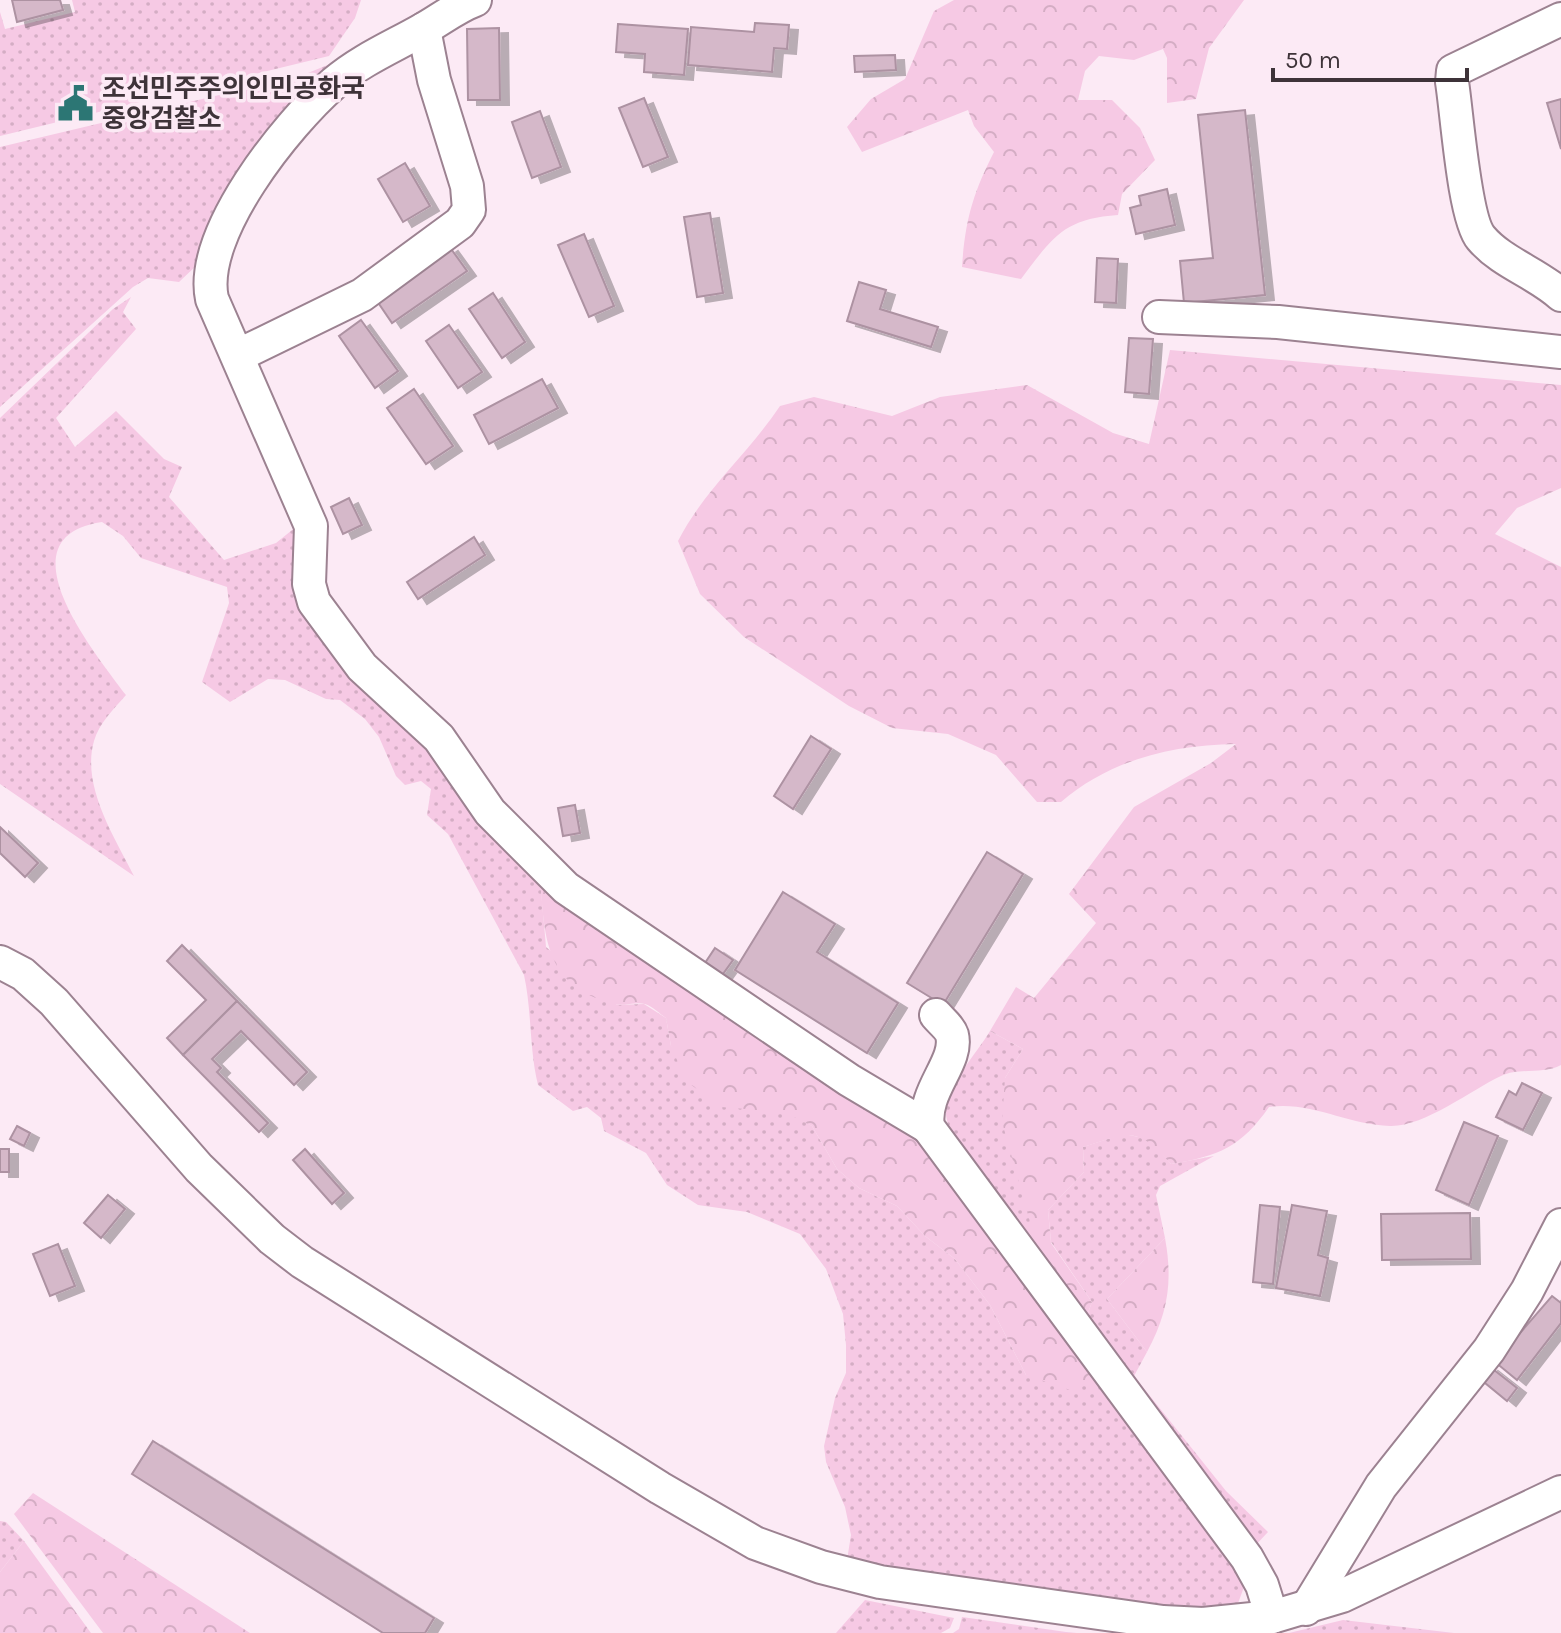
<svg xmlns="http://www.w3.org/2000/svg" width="1561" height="1633" viewBox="0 0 1561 1633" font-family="Karla,'Noto Sans KR',sans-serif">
  <defs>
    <pattern id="grass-dots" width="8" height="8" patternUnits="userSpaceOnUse" patternTransform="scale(2)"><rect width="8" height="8" fill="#f6c9e4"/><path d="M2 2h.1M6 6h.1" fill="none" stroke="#d4adc4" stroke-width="1.8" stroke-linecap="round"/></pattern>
    <pattern id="forest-crowns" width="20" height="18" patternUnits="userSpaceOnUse" patternTransform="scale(2)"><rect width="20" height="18" fill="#f6c9e4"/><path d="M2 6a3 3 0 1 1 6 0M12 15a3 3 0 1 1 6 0" fill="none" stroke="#d4adc4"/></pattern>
    <filter id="shadow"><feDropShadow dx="9" dy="5" stdDeviation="0" flood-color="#0004"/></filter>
  </defs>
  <rect width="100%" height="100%" fill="#fceaf5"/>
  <g fill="url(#grass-dots)">
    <polygon points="72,0 361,0 355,18 329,56 0,136 0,12 5,29 75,12"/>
    <polygon points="330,64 337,70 197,265 179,282 148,278 133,287 0,407 0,147 303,75"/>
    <path d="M131,297L123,312L136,329L56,418L75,447L116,411L164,459L182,467L169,497L224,560L276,543L302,522L303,578L394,710L540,879L546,947L617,1005L644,1004L666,1018L671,1046L812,1126L837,1169L859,1188L897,1206L925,1236L955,1259L990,1305L1026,1375L1103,1380L1243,1572L1244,1587L1237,1606L1147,1613L847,1560L851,1535L845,1507L826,1462L824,1446L835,1398L846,1373V1345L843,1314L826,1269L800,1234L747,1212L698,1205L667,1185L646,1153L604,1131L601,1118L587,1107L573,1111L538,1085C529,1048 532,1011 524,975L448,834L427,815L431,789L421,781L405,785L396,776L379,737L365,719L340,700L326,699L285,680L268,679L230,702L202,682L229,603L227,587L141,558L123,536L102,522C0,537 93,651 126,695C114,709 99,723 94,741C81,786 115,838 134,876L0,784V418L113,309Z"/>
    <path d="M990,1031L1023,1049L1005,1078L1041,1261L954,1141C951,1132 945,1120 946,1110C948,1084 977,1053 990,1031Z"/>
    <polygon points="1123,1134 1150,1139 1171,1164 1214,1156 1160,1186 1156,1195 1165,1238 1107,1299 1147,1352 1134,1376 1226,1491 1268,1532 1253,1548 1085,1321 1092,1302 1051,1242 1048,1210 1084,1172 1083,1147"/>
    <polygon points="0,1521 6,1522 24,1541 0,1572"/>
    <polygon points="865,1600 954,1618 950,1628 941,1633 836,1633"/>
    <polygon points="962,1617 1066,1632 1077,1633 953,1633 959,1629"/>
    <polygon points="1343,1620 1454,1633 1289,1633"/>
  </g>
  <g fill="url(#forest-crowns)">
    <path d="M954,0H1244L1209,48L1196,99L1167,103V58L1163,49L1134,60L1099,56L1085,71L1078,100H1112L1140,128L1155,160L1122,194L1118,215C1063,219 1053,237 1021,279L962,267C965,221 973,193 994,152L974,126L968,110L862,152L847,127L871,99L905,79L934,11Z"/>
    <path d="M1170,350L1561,385V488L1517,508L1495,534L1561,567V1065C1543,1075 1519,1067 1501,1076C1471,1090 1424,1127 1390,1126C1348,1125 1311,1101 1269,1107C1241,1147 1219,1156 1171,1164C1138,1126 1130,1132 1083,1147L1084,1172L1048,1210L1051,1243L1092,1302L1085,1321L1041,1261L1002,1122L1005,1078L1023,1049L990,1031L1016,987L1034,998L1096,923L1069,894L1134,807L1211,763L1236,744C1171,745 1110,760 1061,802H1037L996,755L948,734L892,728L849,706L744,637L700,594L678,541C704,490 748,454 780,406L814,397L892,416L940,397L1027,385L1113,433L1149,444Z"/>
    <path d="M540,879L905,1122L1103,1380L1070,1390L1026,1375L990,1305L955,1259L925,1236L897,1206L859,1188L837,1169L812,1126L784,1112L721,1107L686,1081L671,1046L666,1018C660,1014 652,1006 645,1004C635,1001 624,1007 614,1004C544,985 545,939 540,879Z"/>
    <path d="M1165,1238C1173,1282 1168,1313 1147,1352L1107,1299Z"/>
    <polygon points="33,1493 250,1633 103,1633 14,1514"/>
    <polygon points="24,1541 91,1633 0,1633 0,1572"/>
  </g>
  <g fill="#d5b8c9" stroke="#ad92a2" stroke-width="2" filter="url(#shadow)">
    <polygon points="12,0 60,0 63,10 17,22"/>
    <polygon points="755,23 789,25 787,49 774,48 772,72 688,65 691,27 754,32"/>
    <polygon points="618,24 688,29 684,75 644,72 645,54 616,52"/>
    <polygon points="499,28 500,100 468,100 467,29"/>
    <polygon points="895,55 896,70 855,72 854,56"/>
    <polygon points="644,98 668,157 643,167 619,108"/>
    <polygon points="1561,99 1561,149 1547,103"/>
    <polygon points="1245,110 1265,295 1184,303 1180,261 1213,258 1198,115"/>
    <polygon points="540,111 561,167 532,178 512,122"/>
    <polygon points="405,163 430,206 403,222 378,179"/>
    <polygon points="1167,189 1175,225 1136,234 1130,208 1141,205 1139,196"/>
    <polygon points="710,213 723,293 697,297 684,217"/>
    <polygon points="584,234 614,306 589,317 558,245"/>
    <polygon points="449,246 467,271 392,323 375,298"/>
    <polygon points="1097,258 1118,259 1116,303 1095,302"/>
    <polygon points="859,282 886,290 880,309 938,327 931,347 847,321"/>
    <polygon points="493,293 525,342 502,358 469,309"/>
    <polygon points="361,320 398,371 375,388 339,336"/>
    <polygon points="449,325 482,372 458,388 426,341"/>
    <polygon points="1129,338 1153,339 1149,394 1125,392"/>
    <polygon points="542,379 558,408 489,444 474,415"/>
    <polygon points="414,389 453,446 426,464 387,408"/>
    <polygon points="349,498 362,525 343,534 331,507"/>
    <polygon points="474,537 485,555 418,599 407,582"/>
    <polygon points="811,736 831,749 793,809 774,796"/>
    <polygon points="575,805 580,833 563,836 558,808"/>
    <polygon points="0,827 38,863 25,877 0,853"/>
    <polygon points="987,852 1023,874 943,1005 907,983"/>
    <polygon points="783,892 835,924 817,952 898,1003 867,1053 735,970"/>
    <polygon points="182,945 237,1001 183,1055 167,1038 206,1000 167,961"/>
    <polygon points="715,948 733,960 720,978 703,966"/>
    <polygon points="237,1001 307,1072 294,1085 241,1031 212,1059 221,1068 217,1072 268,1123 259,1132 183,1055"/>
    <polygon points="1522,1083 1542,1093 1523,1130 1496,1117 1509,1091 1516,1095"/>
    <polygon points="1464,1122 1498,1136 1469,1205 1436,1190"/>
    <polygon points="17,1126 30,1133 24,1146 10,1139"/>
    <rect x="0" y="1149" width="9" height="23"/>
    <polygon points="305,1149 344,1193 332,1204 293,1160"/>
    <polygon points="108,1195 125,1209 101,1238 84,1223"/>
    <polygon points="1260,1205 1280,1207 1273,1284 1253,1282"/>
    <polygon points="1292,1205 1327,1211 1318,1255 1328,1258 1320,1296 1276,1288"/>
    <polygon points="1470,1213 1471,1259 1382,1260 1381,1214"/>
    <polygon points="58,1244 75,1286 50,1296 33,1254"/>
    <polygon points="1552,1296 1561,1303 1561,1323 1517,1380 1495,1362"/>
    <polygon points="1489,1366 1517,1388 1507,1401 1479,1378"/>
    <polygon points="153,1441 434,1618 425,1633 383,1633 132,1474"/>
  </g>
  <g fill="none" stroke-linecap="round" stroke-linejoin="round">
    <defs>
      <g id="minor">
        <path d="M475,0C456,7 440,20 422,30C392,47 361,60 334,83C287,124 198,234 212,299L311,526L309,584L314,602L362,667L439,738L490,812L566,888L849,1080L928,1127"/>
        <path d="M1561,19L1453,71L1452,82C1457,113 1464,218 1481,238C1502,263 1537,273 1561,295"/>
        <polyline points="1159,317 1278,322 1561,352"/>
        <polyline points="239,355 362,295 460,223 469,210 467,186 434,80 424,29"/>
        <polyline points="0,962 23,974 54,1002 199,1168 272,1239 302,1262 660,1488 755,1543 821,1567 880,1582 1163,1622 1203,1624 1272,1617 1342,1596 1561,1492"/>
        <path d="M936,1015C941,1021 950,1028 952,1035C959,1062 922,1091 928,1127L1247,1558L1262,1585L1272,1617"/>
        <polyline points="1306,1609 1381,1486 1489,1350 1527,1291 1561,1225"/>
      </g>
    </defs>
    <use href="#minor" stroke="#9c8291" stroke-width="36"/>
    <use href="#minor" stroke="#fff" stroke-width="32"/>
  </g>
  <defs>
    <symbol id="civic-bare" viewBox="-9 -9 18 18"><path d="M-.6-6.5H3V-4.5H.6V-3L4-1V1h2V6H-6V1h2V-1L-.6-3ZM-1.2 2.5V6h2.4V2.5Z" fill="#2c7674" stroke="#fceaf5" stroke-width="2.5" paint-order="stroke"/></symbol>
  </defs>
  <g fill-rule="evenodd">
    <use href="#civic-bare" x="50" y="78" width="51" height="51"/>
  </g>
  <g text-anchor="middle" stroke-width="7" stroke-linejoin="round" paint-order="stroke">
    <g font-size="26" font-weight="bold" fill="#3e3339" stroke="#fceaf5" text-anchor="start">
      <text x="102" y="97">조선민주주의인민공화국<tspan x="102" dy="30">중앙검찰소</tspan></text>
    </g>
  </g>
  <path d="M1273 68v12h194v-12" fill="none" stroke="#3e3339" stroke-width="4"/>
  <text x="1285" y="68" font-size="24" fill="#3e3339" stroke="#fceaf5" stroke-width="6" paint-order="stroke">50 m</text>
</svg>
